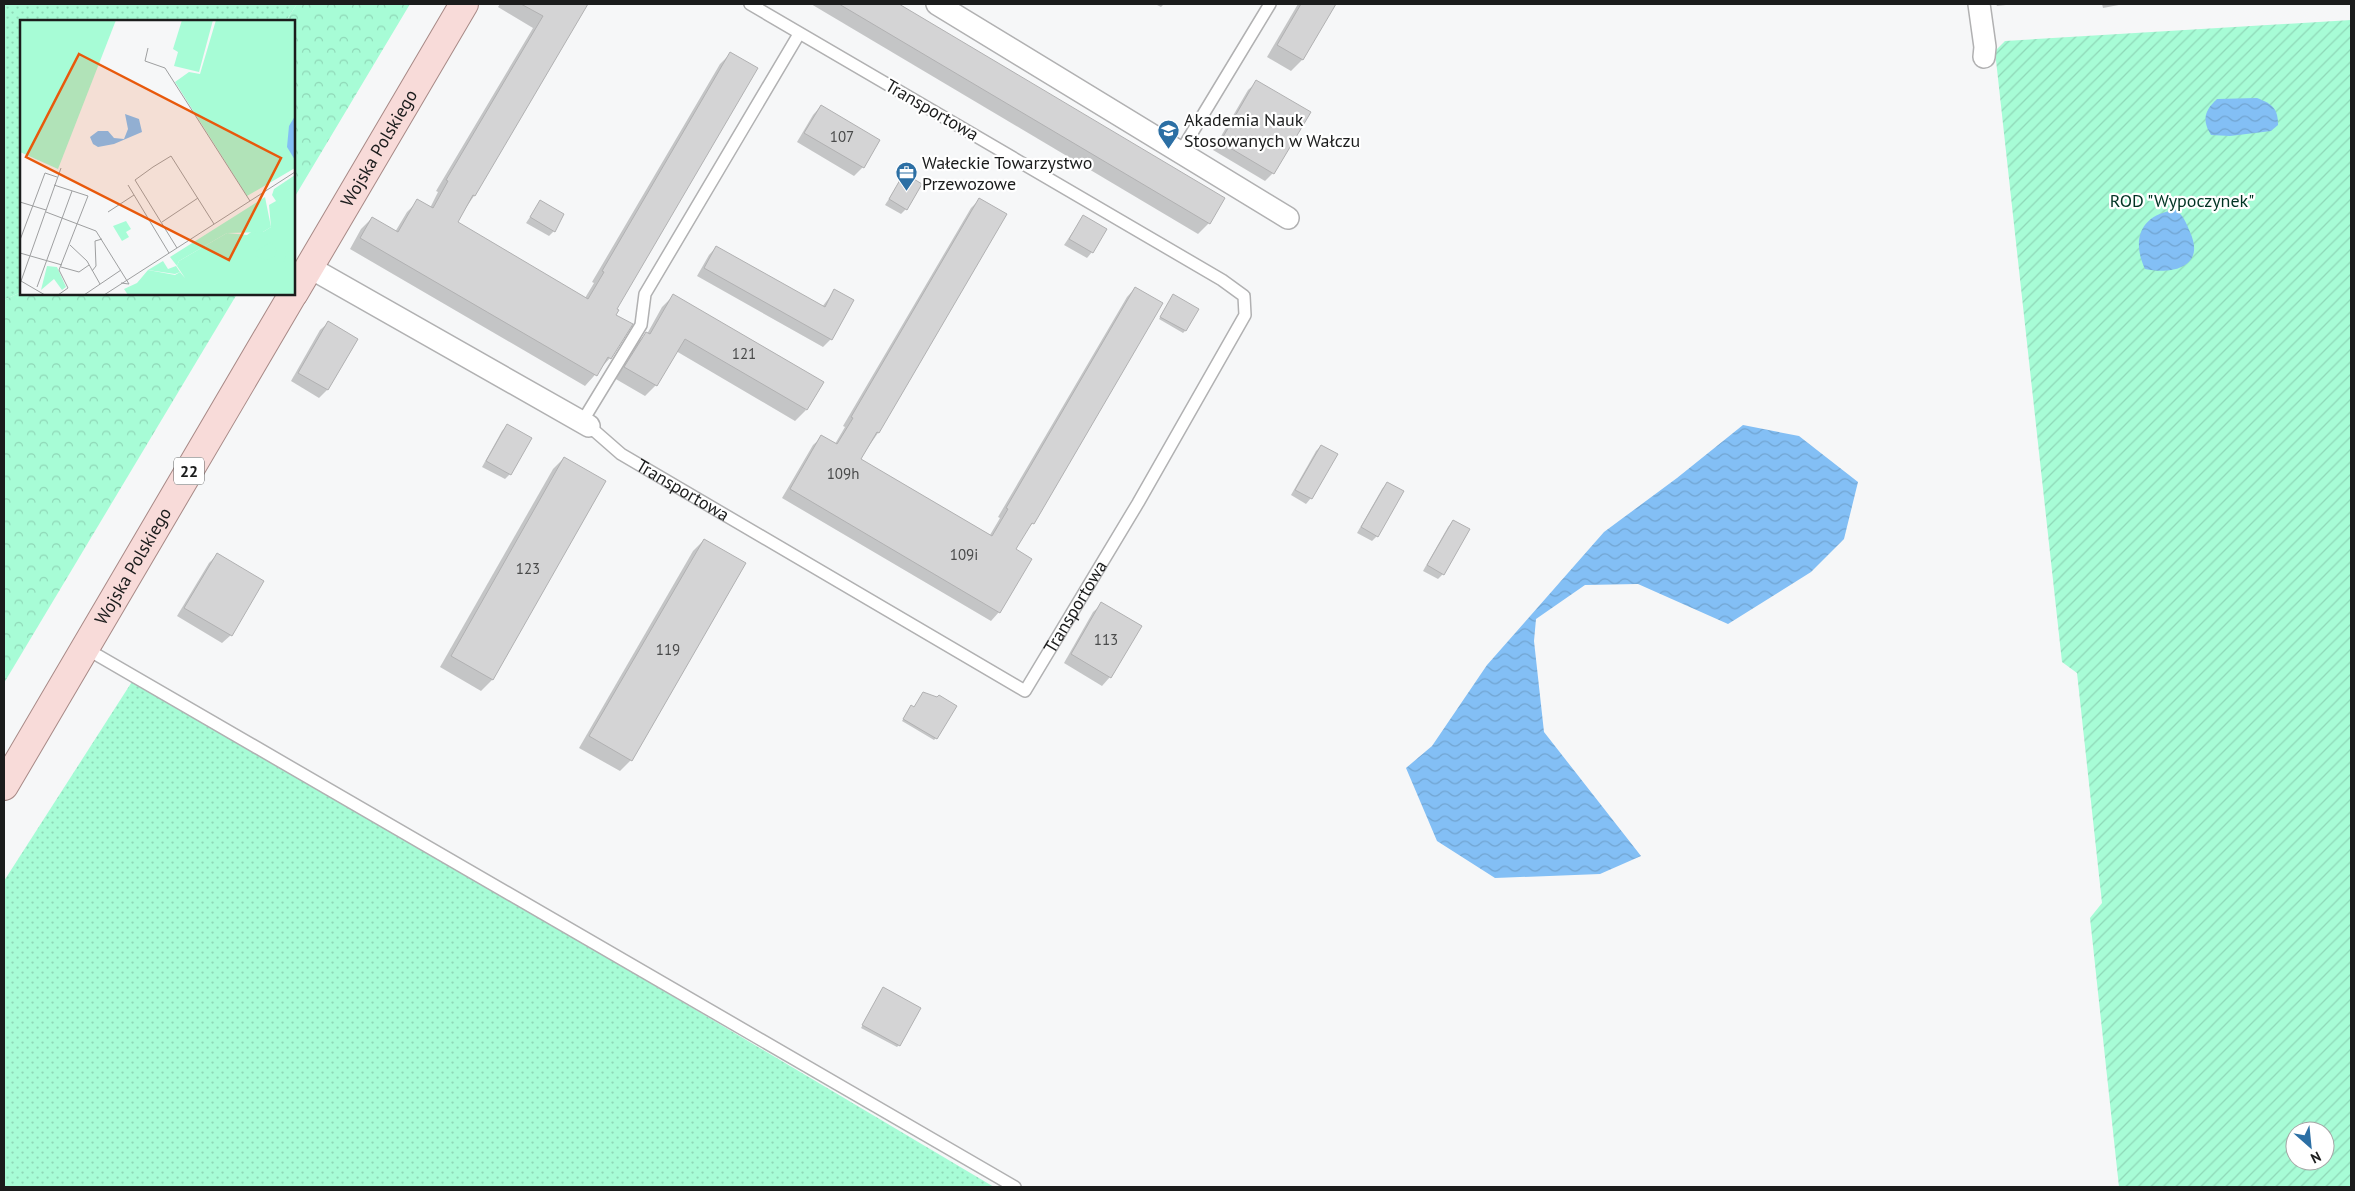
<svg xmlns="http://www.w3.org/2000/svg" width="2355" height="1191" viewBox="0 0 2355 1191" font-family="'PT Sans',sans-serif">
  <defs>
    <pattern id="grass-dots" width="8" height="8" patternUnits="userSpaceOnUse" patternTransform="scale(1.25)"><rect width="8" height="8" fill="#a7fcd6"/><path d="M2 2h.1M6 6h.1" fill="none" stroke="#8fd7b7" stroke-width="1.8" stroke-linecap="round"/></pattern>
    <pattern id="forest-crowns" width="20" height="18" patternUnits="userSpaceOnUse" patternTransform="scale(1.25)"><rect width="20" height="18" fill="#a7fcd6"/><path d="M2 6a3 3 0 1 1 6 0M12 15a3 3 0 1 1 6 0" fill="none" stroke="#8fd7b7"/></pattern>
    <pattern id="garden-furrows" width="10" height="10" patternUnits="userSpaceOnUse" patternTransform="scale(1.25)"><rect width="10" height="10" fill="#a7fcd6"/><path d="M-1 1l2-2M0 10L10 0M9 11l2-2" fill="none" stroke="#8fd7b7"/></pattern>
    <pattern id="water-waves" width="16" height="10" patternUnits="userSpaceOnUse" patternTransform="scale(1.25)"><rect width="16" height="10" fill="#83bff5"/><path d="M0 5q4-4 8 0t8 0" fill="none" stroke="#71a4d1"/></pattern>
  </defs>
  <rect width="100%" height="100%" fill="#f6f7f8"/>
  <g fill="url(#grass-dots)">
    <polygon points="4,4 297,4 286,21 21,21 21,292 4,300"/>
    <polygon points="135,677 994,1187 4,1187 4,881"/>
  </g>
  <g fill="url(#forest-crowns)">
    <polygon points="297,4 410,4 294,198 294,21 286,21"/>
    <polygon points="21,292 237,294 4,683 4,300"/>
  </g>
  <path fill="url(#garden-furrows)" fill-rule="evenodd" d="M2351,20V1187H2119L2090,918L2102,903L2077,673L2062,662L1995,51L2005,41ZM2295,1131H2325V1161H2295Z"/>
  <g fill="url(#water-waves)">
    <path d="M2257,98C2272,104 2278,108 2278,125L2271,131L2230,136L2211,135C2202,120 2204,111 2217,99Z"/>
    <path d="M2176,210C2184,216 2186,223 2190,232C2206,267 2172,275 2145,269C2131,239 2141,214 2176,210Z"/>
    <polygon points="1743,425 1799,436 1858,482 1844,539 1811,572 1728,624 1638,584 1585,585 1536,619 1534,641 1544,732 1641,856 1600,874 1495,878 1437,841 1406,768 1432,746 1487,665 1604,532 1677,478"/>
  </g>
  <g fill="#0003">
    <polygon points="500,4 587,4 474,196 456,222 585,298 594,283 592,282 720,64 730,54 615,310 610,358 585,386 350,249 361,229 372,218 395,232 407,212 418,201 430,208 438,192 436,191 533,28 498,7"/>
    <polygon points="811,4 897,4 1223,199 1208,224 1198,234"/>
    <polygon points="1155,4 1164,4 1161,7"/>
    <polygon points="1298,4 1335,4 1302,60 1291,71 1267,57"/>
    <polygon points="1996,4 2015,4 1997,6"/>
    <polygon points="2102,4 2124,4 2103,8"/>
    <polygon points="1257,82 1273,173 1265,181 1213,150 1248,90"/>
    <polygon points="821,106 878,140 863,167 854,176 797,142 813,115"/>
    <polygon points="904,175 906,209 901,214 885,205"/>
    <polygon points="979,200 1005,215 878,433 860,459 990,535 1000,518 998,517 1127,297 1135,288 1033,523 1026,530 1015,550 999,612 991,621 782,498 813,445 822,437 835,444 845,427 843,426 971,208"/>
    <polygon points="540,202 554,231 549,236 526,223"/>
    <polygon points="1083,217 1092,252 1087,258 1064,245"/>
    <polygon points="716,247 822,307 835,290 852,300 831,339 823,347 697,276 709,255"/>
    <polygon points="673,296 806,410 795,421 676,351 656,385 645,396 614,378 635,344 647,334 662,307"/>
    <polygon points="1171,298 1185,331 1183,333 1159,319"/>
    <polygon points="329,322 356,339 327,390 319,398 291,381 320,330"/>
    <polygon points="508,425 510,474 505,479 482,467 502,431"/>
    <polygon points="1321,446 1311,498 1306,504 1291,495 1316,451"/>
    <polygon points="564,458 605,482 492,680 481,691 440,667 553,469"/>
    <polygon points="1387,483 1377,536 1372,541 1357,533 1382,489"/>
    <polygon points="1453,521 1443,574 1438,579 1423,571 1448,527"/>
    <polygon points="704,540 631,760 620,771 579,748 693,551"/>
    <polygon points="217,555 231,635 222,643 177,616 209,563"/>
    <polygon points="1102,604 1110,677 1102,686 1064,663 1093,612"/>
    <polygon points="909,709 936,738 934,740 902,721"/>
    <polygon points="881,991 899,1045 897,1047 861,1028"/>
  </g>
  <g fill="#d4d4d5" stroke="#b1b1b2">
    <polygon points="521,4 588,4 475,196 473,195 458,222 588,299 604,272 602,271 730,52 758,68 617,309 619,310 616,315 633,324 611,359 608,357 597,376 360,238 372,217 398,232 417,199 433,208 448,181 446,180 543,16"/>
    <polygon points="839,4 899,4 1225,198 1210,224"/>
    <polygon points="1301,4 1336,4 1303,60 1277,45"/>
    <polygon points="1256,80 1311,112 1274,174 1220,142"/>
    <polygon points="821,105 880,140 864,168 804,133"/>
    <polygon points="904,173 922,184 907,210 889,199"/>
    <polygon points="979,198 1007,214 879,433 877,432 861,459 992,536 1008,509 1006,508 1135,287 1163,303 1034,524 1032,523 1016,549 1032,559 1000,613 790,489 821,435 837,444 853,418 851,417"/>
    <polygon points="540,200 564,214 555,232 530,217"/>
    <polygon points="1083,215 1107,229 1093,253 1069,239"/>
    <polygon points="716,246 825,307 834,289 854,300 832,340 704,268"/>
    <polygon points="673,294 824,382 807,410 685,339 657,386 624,367 646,332 650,334"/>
    <polygon points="1173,294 1199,309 1186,331 1160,317"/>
    <polygon points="328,321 358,339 328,390 298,373"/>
    <polygon points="507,424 532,438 511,475 486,461"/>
    <polygon points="1321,445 1338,454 1312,499 1295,490"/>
    <polygon points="564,457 606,481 493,680 451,656"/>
    <polygon points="1387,482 1404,491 1378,537 1361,527"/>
    <polygon points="1453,520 1470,529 1444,575 1427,565"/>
    <polygon points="704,539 746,563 632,761 589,736"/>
    <polygon points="217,553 264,581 232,636 184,608"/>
    <polygon points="1101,602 1142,626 1111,678 1071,654"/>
    <polygon points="923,692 937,697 939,695 957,706 937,739 903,719 911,705 914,707"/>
    <polygon points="883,987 921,1008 900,1046 862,1025"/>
  </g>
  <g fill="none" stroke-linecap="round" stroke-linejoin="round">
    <defs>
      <g id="lane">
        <polyline points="1181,151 1270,4"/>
        <polyline points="582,422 641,325 645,294 799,34"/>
        <path id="s1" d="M589,426L621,454L1025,691L1138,503L1245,315L1244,296L1222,280L750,4"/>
        <polyline points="85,648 1015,1187"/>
      </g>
      <g id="street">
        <polyline points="937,4 1288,218"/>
        <polyline points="1979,4 1985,47 1984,57"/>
        <polyline points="309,267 589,426"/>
      </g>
      <g id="primary">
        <path id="s2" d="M294,293L464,4"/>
        <path id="s3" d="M4,786L293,294"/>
      </g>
    </defs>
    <use href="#lane" stroke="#b1b1b2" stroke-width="14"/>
    <use href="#street" stroke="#b1b1b2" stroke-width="24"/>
    <use href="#primary" stroke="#a78986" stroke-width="30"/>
    <use href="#lane" stroke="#fff" stroke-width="11"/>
    <use href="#street" stroke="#fff" stroke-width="21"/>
    <use href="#primary" stroke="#f8dbd9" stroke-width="28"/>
  </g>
  <defs>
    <symbol id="university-pin" viewBox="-11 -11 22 30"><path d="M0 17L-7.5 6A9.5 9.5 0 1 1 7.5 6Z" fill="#2c6fa4" stroke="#fff"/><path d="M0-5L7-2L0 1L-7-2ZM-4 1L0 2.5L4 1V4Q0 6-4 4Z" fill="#fff"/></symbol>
    <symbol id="office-pin" viewBox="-11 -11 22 30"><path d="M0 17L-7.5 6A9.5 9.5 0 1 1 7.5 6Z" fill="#2c6fa4" stroke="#fff"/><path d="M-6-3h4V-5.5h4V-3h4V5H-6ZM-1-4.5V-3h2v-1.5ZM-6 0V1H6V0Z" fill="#fff"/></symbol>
  </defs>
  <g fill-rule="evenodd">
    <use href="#university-pin" x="1156" y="118" width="25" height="34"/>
    <use href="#office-pin" x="894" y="160" width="25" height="34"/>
  </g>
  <g text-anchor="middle" stroke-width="4.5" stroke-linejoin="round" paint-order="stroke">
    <g font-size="15" fill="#494a4a">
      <text x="842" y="142">107</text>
      <text x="744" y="359">121</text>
      <text x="843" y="479">109h</text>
      <text x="964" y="560">109i</text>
      <text x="528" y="574">123</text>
      <text x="1106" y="645">113</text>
      <text x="668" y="655">119</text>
    </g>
    <rect fill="#fff" stroke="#5f6060" stroke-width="1" x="174" y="457.5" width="30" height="27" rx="4"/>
    <g font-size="16" font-weight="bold" fill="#1b1c1c">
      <text x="189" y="477">22</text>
    </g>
    <g font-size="18" fill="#1b1c1c" stroke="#fff">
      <text transform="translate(932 110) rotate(30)" y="6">Transportowa</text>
      <text dy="6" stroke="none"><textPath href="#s2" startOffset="168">Wojska Polskiego</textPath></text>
      <text dy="6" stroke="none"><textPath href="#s1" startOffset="114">Transportowa</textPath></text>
      <text dy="6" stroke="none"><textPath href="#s3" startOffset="255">Wojska Polskiego</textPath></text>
      <text dy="6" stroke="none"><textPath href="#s1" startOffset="609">Transportowa</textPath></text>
    </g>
    <g font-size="18" fill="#1b1c1c" stroke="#fff" text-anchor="start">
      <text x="1184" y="126">Akademia Nauk<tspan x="1184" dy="21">Stosowanych w Wałczu</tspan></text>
      <text x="922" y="169">Wałeckie Towarzystwo<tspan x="922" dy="21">Przewozowe</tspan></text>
    </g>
    <g font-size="18" fill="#003423" stroke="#fff">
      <text x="2182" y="207">ROD "Wypoczynek"</text>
    </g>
  </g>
  <g transform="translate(20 20)">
    <rect width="275" height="275" fill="#f6f7f8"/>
    <path d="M162,0H193L179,52L154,46L158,32L153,29ZM196,0H275V148L227,176L155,62L169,52L180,54ZM275,155V275H108L104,269L117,263L128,250L155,255L160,252L165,258L157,246L159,241L207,213L227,215L234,210L243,212L251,207L249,185L256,181L252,175L254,169ZM27,246L37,247L46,267L42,270L34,259L21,270Z" fill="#a7fcd6"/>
    <path d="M245,177L251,207L243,212L207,213L159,241L157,246L150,237ZM251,222L257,230L254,237L247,240L235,236V232ZM275,229V257L263,246L266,233ZM143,241L148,249L156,246L160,252L155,254L128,250Z" fill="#a7fcd6"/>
    <path d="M106,201L111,209L106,212L109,217L102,221L93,206Z" fill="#a7fcd6"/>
    <path d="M0,0H96L38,149L0,132Z" fill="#a7fcd6"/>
    <path d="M105,94L119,99L122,112L94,124L78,127L73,124L70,117L78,111H88L94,118L104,119L108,109ZM275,96V140L267,127L269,106Z" fill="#83bff5"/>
    <path fill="none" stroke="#9e9fa0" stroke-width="1" d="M128,28L125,41L145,48L230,181M34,165L68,176L39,250L48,268L38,275M108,165L149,233M0,182L26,190M26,192L76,211L109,264L101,263M88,192L114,175M142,202L178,178M0,220L25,153L37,157M50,225L67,241L80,264M157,228L115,160L133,147L151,136L194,204M0,233L42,245M41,247L59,252L69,245M72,251L76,246L75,221L82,219M1,261L25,275M0,264L41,148M17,267L52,171M64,275L101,250M84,275L275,152"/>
    <path fill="#e8590c" fill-opacity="0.15" stroke="#e8590c" stroke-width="2.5" d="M59,34L261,138L209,240L6,137Z"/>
    <rect width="275" height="275" fill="none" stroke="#1b1c1c" stroke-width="2.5"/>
  </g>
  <rect width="2355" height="1191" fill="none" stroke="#1b1c1c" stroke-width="10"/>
  <g transform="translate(2310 1146) rotate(153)"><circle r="24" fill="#ffffff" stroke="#a4a4a4"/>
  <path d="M0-4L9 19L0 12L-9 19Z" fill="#2c6fa4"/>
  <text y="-8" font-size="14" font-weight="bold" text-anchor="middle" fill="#1b1c1c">N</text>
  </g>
</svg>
